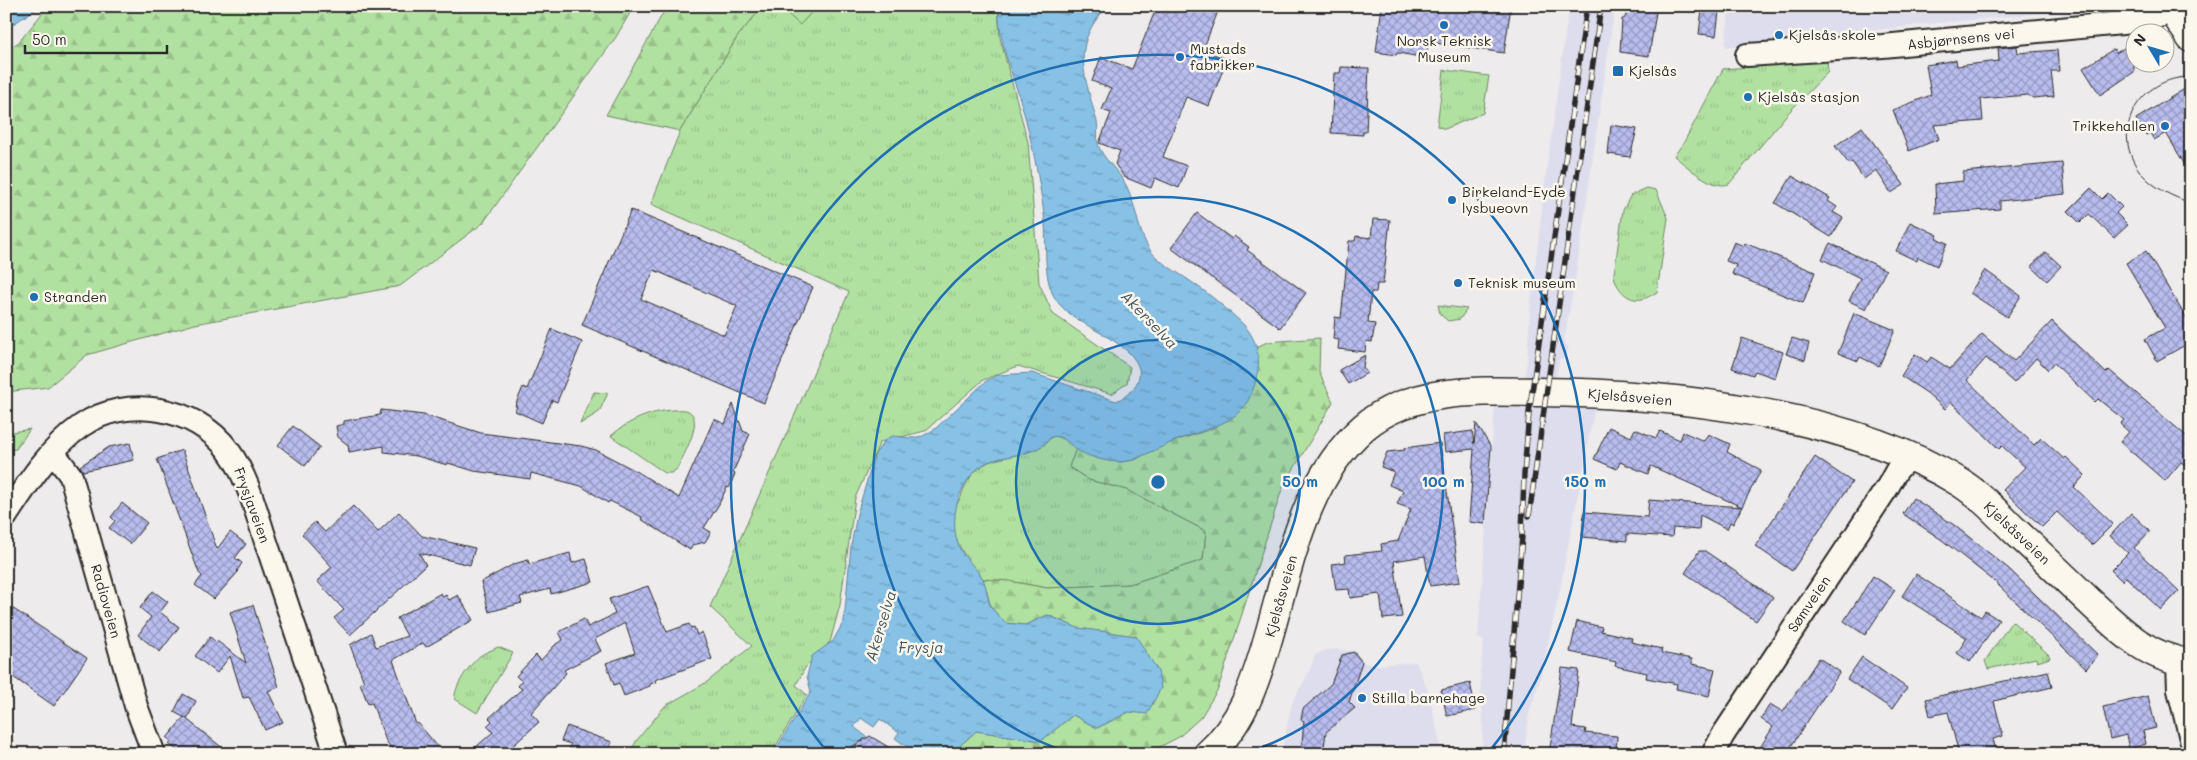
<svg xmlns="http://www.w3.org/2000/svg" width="2197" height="760" viewBox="0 0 2197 760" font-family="Mali,sans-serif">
  <defs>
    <pattern id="grass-tufts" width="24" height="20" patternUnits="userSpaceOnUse" patternTransform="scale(1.25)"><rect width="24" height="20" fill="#b1e1a0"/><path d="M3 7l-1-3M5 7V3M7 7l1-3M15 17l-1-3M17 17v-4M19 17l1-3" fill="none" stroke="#98c18a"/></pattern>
    <pattern id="forest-firs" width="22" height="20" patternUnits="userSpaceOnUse" patternTransform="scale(1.25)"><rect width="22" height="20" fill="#b1e1a0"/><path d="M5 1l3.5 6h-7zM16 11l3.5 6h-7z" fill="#98c18a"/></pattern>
    <pattern id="water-ripples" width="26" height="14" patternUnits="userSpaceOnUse" patternTransform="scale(1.25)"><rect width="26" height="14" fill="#87c1e6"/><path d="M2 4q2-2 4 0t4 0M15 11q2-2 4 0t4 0" fill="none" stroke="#6f9dbb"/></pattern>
    <pattern id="building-cross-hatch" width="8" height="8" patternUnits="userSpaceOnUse" patternTransform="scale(1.25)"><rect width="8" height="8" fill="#b8bcee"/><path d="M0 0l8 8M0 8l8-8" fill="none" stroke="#9699c1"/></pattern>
  </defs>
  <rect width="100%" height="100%" fill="#eeebec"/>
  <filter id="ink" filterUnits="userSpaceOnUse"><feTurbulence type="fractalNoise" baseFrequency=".02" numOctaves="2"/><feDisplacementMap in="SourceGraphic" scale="10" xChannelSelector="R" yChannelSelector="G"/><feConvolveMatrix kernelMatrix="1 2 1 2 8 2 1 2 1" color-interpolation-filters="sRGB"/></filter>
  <g filter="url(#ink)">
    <g fill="#dedded">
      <polygon points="1569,6 1615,6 1576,274 1564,341 1568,347 1567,356 1559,360 1552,404 1595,406 1559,594 1540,679 1529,714 1524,754 1482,754 1483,723 1480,672 1484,639 1478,638 1495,405 1521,404 1527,360 1530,311 1546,174"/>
      <polygon points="1730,6 2119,6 1939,23 1725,47"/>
      <polygon points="1337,649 1354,652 1365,663 1375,665 1416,662 1429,693 1442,754 1281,754 1292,703 1308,674 1315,655 1326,650"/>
    </g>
    <g fill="url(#grass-tufts)" stroke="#6e8666">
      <polygon points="763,6 998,6 1000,38 1028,142 1039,283 1053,314 1130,367 1127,383 1112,394 1018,366 983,380 925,431 880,442 855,498 840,605 830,642 805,668 796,685 807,695 771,754 629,754 637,740 665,706 707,682 752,646 710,607 849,292 651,204 680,131 738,36"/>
      <path d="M1827,61L1828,72L1788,113L1729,184C1712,190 1687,166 1674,156L1684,142L1723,69Z"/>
      <polygon points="1444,70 1489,76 1483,113 1445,129 1437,126"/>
      <path d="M1647,188L1656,190L1668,218L1657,292C1652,295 1647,298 1642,299C1627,302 1615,287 1614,274L1623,210L1631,195Z"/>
      <polygon points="1438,305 1467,309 1460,319 1448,321 1440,314"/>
      <polygon points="594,392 608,393 599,412 580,424"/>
      <path d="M686,410C707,417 683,455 677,469L671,473H665L611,436C631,418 659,408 686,410Z"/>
      <path d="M1055,436L1066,440L1076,449L1069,467L1089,480L1127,490L1206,531L1203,560L1130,584L1047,588L1009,581L983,579C966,560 952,541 953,514C954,507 958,503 961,497C965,482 974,469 989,462C1009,454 1038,456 1051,437Z"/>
      <polygon points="2012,621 2049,655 2050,658 2037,662 2036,658 1988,669 1985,661"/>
      <path d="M498,647L513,653L477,713L455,699C453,687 471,663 480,656C485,652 493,650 498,647Z"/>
    </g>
    <g fill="url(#forest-firs)" stroke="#6e8666">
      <polygon points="48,6 634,6 616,37 483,223 400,286 195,324 87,355 48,387 6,392 6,50 19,42"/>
      <polygon points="667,6 763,6 738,36 680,131 606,115"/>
      <polygon points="1320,338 1319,372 1333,402 1282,489 1218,689 1201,717 1179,737 1146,754 1096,754 1081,750 1067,754 951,754 976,731 1041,741 1073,715 1097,728 1129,712 1136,636 1077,628 1048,615 1026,625 1005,623 991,607 983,579 1009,581 1047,588 1130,584 1203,560 1206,531 1127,490 1089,480 1069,467 1076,449 1104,460 1120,462 1135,460 1155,448 1214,428 1258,366 1257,347 1267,342"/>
      <polygon points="30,429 16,449 6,450 6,433"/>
    </g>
    <polygon fill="#b1e1a0" stroke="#6e8666" points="779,6 817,6 800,25"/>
    <g fill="url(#water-ripples)" stroke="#62859b">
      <polygon points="6,6 40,6 6,29"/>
      <path d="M999,6H1108C1069,45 1085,76 1097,122C1099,129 1096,137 1098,144C1101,157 1120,172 1126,185C1138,208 1137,238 1156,257C1167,267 1182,275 1193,283C1211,295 1228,310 1243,324C1255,337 1260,352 1258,369C1250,422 1222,423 1180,439C1165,445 1150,453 1135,459C1117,466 1093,459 1077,450C1069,444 1062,434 1051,437C1038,456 1008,454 988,462C961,475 949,514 957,541C961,557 975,565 983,579C987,587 987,597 990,605C993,611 1001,617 1005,623L1026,625L1047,615L1078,628L1136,636L1158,671L1161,688L1147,714L1129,712L1097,728L1073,715L1041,741L976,731L951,754H917L895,738L899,733L880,719L874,727L861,718L854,727L867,737L846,750L848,754H773L811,692L807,676L812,656L833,641L844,621L851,546L857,514L875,454L886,439L893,436L912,438L923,436L935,429L986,381L998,375L1032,373L1116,401C1129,396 1144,381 1138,366C1127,338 1075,327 1056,300C1041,277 1048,240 1044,214C1039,178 1032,141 1022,106C1013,74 997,40 999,6Z"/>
    </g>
    <g fill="url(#building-cross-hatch)" stroke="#2b2b2b" fill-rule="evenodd">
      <polygon points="1157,6 1220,6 1203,50 1227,59 1209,106 1186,97 1163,157 1187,166 1179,188 1155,178 1151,188 1124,177 1115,164 1120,151 1099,143 1111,113 1102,110 1111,89 1092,81 1101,57 1132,69"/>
      <polygon points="1382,6 1511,6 1504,53 1428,42 1426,58 1398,53 1396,55 1376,52"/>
      <polygon points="1627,6 1657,6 1649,56 1620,52 1622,19 1624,19 1626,15"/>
      <polygon points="1702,9 1719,12 1716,36 1699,34"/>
      <polygon points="2134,42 2134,72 2100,95 2083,68 2114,49 2116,53"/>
      <polygon points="2017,46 2018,53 2057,50 2059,71 2051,71 2054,96 2033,98 2028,95 1981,99 1983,121 1934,125 1939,139 1909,151 1893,110 1931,95 1926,65 1956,60 1957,66 1999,61 1998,48"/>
      <polygon points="1341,67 1369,68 1366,132 1363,132 1363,135 1331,133 1334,73 1340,73"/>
      <polygon points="2191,85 2191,175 2166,133 2154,140 2150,133 2146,135 2136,119"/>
      <polygon points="1611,125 1637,129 1630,157 1608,154"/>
      <polygon points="1862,127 1904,185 1891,193 1876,170 1864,179 1852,162 1849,164 1835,146"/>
      <polygon points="2062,163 2065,194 2000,201 2000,209 1936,214 1935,184 1963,181 1963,172"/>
      <polygon points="1792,176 1830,198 1828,201 1837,207 1833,212 1843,218 1831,237 1775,203"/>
      <polygon points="2091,188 2102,199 2108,193 2122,207 2116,213 2128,225 2114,238 2089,214 2080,223 2068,211"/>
      <path d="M631,210L813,287L764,403L582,325ZM654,270L737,306L724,335L641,299Z"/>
      <polygon points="1197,213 1232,239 1234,236 1249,247 1247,250 1306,293 1280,328 1171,248"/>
      <polygon points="1373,219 1390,220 1383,284 1377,284 1376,292 1371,292 1368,323 1375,324 1372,342 1366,341 1365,352 1338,349 1339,340 1333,339 1335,317 1341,318 1349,241 1355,241 1356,236 1371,238"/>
      <polygon points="1910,222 1938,235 1936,238 1947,243 1937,266 1918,257 1917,261 1896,251"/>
      <polygon points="1734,242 1744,246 1745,243 1815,272 1803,303 1732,274 1736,265 1726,261"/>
      <polygon points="1830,243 1886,270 1866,309 1849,301 1860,278 1822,259"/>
      <polygon points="2146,251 2191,326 2191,338 2186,341 2187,344 2157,361 2145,339 2165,328 2126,263"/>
      <polygon points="2046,252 2061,266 2047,281 2031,266"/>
      <polygon points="1985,270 2021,296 2007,317 1970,293"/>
      <polygon points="1854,313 1895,330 1879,366 1860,357 1858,361 1838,353"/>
      <polygon points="2052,321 2106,373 2109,370 2191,440 2191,470 2181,462 2165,481 2120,442 2129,432 2120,424 2124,420 2098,399 2095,402 2054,363 2048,370 2036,358 2014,383 1986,358 1967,380 2034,445 2041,438 2064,459 2066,457 2085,475 2074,487 2113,524 2092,545 2057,512 2042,527 2003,490 2025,467 2002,446 1999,449 1951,402 1945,409 1927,393 1901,376 1915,354 1927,362 1931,357 1950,369 1982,334 2014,361"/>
      <polygon points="552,329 582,342 557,402 552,400 542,423 515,411 517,406 515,406 523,387 527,389"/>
      <polygon points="1742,338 1783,352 1775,378 1755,371 1753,375 1732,368"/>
      <polygon points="1792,338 1809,343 1805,360 1786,354"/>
      <polygon points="1365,355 1363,367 1367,373 1348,384 1339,370"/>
      <polygon points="733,404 743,431 750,434 733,472 735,474 729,488 727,487 719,504 704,528 711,532 705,542 693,545 690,550 641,519 642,517 610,501 608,503 581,486 531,473 530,479 474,471 448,463 447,465 417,456 384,452 384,446 349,452 348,445 338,437 336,426 344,424 344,421 380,415 381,410 424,415 481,433 581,446 596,450 638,472 679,498 714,419 725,424"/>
      <polygon points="1476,423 1491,447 1485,524 1469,522 1474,449 1445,452 1443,435 1472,431 1474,444"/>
      <polygon points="293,426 320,447 305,466 278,445"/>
      <polygon points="1609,427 1631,437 1635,429 1656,438 1660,431 1680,440 1683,432 1704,441 1708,434 1730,444 1727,452 1761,470 1733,524 1730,522 1727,529 1700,515 1699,530 1673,528 1672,537 1627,534 1627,541 1582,537 1584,512 1647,517 1649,500 1742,507 1651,466 1648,474 1620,462 1617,469 1594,459"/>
      <polygon points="130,443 134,460 83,471 80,466 109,447"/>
      <polygon points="1440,443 1460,582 1430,586 1425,556 1394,561 1402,617 1383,619 1380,594 1350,598 1349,589 1336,590 1332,564 1346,562 1345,555 1382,551 1381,544 1398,541 1411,509 1397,504 1403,491 1389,485 1394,472 1381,467 1387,452 1405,450 1404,448"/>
      <polygon points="182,450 217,549 230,532 246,544 235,558 242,563 237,571 238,572 214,599 195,585 202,576 199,573 157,459"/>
      <polygon points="1815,457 1852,482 1792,571 1755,546"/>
      <polygon points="1913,498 1954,525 2009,569 2098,655 2086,669 1994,581 1942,540 1903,514"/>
      <polygon points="122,503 147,523 130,544 109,528 115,521 111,517"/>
      <polygon points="353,506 378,532 399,512 422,536 475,548 470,565 419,553 426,565 350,635 334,618 344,610 317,581 332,567 302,534 315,522 325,532"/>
      <polygon points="2131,513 2150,531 2134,548 2179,591 2161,610 2126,577 2122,581 2111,570 2128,553 2110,536"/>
      <polygon points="1699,551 1705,551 1773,597 1756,621 1685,573"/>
      <polygon points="570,553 572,563 586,559 593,582 551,594 550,589 520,597 522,603 489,612 481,582 514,564 528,560 529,564"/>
      <polygon points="1916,574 1981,617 1985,611 1999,620 1970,662 1957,653 1967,638 1902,596"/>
      <polygon points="1873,576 1895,590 1865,635 1844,621"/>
      <polygon points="648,586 667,632 689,624 691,628 694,627 697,635 702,632 712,659 655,680 656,682 650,684 650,686 624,696 619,683 614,685 606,663 635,653 625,623 595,639 601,651 564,670 566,673 531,713 539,722 504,754 468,754 493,732 487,726 492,721 489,718 522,689 518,686 522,681 516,676 536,655 541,660 556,644 563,640 559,632 584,619 588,627 615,614 609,599"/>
      <polygon points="153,591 168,602 160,612 179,627 160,652 138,635 151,617 140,608"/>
      <polygon points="441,593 443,597 446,595 449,600 458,595 473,620 426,647 423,643 393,660 416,724 418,723 444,754 396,754 386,741 372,703 368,704 360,683 364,682 350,645 371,633 376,647 407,636 397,618"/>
      <polygon points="6,604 87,658 54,706 6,672"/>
      <polygon points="253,605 279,687 268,691 283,722 265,730 249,697 243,698 230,656 217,673 195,656 210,637 216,642 217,641 246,663 230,612"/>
      <polygon points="1577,621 1602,627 1601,631 1632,638 1631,642 1662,649 1661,653 1692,659 1692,664 1715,669 1709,696 1676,689 1677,684 1646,678 1647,673 1615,666 1616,662 1570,652"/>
      <polygon points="1354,652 1362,662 1349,702 1355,708 1326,732 1323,754 1301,754 1304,721 1301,720 1303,709 1331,684 1342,655"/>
      <polygon points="1862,657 1907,688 1892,709 1847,679"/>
      <polygon points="1819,658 1840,672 1786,754 1756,754 1773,727 1761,719 1770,704 1783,712"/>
      <polygon points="1562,668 1579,670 1572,727 1586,729 1585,733 1617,736 1616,754 1549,754"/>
      <polygon points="2048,671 2052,687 1994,701 2003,736 1993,739 1997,754 1959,754 1948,712 1930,716 1926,699"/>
      <polygon points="1470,683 1476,710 1447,716 1441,690"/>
      <polygon points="183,694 196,701 187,719 174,712"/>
      <polygon points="2148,696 2156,728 2143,731 2146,744 2129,749 2126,735 2110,739 2103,707"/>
      <polygon points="184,717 209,737 230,754 182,754 169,744 171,741 167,738"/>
      <polygon points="567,726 612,742 607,754 573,754 575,750 569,748 571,744 561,741"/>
      <polygon points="870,736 900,754 841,754"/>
    </g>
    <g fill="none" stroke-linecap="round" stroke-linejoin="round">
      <defs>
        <g id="street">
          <polyline points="1747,55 1883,46 2143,21 2172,12"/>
          <polyline points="53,452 71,476 136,706 154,754"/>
          <path d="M6,516C27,484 50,448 81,426C126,394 196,407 228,450C249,478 257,516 268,548C291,616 314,685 336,754"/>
          <polyline points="2178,662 2179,690 2191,739"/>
          <polyline points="1713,754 1723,735 1887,488 1897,470 1909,457"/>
        </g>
        <g id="secondary">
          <polyline points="2170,6 2191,38"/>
          <path d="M1208,754C1242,724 1255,683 1267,642C1289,568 1303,480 1364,427C1411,387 1479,391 1537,392C1667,393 1848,413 1961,483C1981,496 1997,513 2014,530C2039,553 2064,577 2089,601C2119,629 2148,659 2191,663"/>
        </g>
      </defs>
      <use href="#street" stroke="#2b2b2b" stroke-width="26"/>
      <use href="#secondary" stroke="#2b2b2b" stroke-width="31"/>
      <use href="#street" stroke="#fbf7ec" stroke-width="22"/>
      <use href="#secondary" stroke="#fbf7ec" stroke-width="28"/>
      <path stroke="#2b2b2b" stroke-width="1" d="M2191,77C2139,76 2107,133 2142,174C2154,188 2173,197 2191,203"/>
      <defs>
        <g id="rail">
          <polyline points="1529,516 1601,6"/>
          <polyline points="1504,754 1522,536 1524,474 1529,413 1587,6"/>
        </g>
      </defs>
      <use href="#rail" stroke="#2b2b2b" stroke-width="5.5"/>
      <use href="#rail" stroke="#fbf7ec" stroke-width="4" stroke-dasharray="11" stroke-linecap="butt"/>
    </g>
  </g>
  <circle cx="1158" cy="482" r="142" fill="#1f6fb2" fill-opacity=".12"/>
  <g fill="none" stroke="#1f6fb2" stroke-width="2.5">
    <circle cx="1158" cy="482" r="142"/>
    <path d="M1070 753A285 285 0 1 1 1246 753"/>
    <path d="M829 754A427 427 0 1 1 1487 754"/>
  </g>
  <g fill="#1f6fb2" stroke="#fbf7ec" stroke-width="2">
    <circle cx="1444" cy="25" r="5"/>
    <circle cx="1779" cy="35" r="5"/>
    <circle cx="1180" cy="57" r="5"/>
    <rect x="1612" y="65" width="12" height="12" rx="2.5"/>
    <circle cx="1748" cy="97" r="5"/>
    <circle cx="2165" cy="126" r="5"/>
    <circle cx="1452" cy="200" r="5"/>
    <circle cx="1458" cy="283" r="5"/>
    <circle cx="34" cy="297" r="5"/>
    <circle cx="1362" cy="698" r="5"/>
  </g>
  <g text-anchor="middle" stroke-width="5" stroke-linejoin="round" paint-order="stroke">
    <g font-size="14" fill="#2b2b2b" stroke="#fbf7ec" text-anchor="start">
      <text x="1789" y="40">Kjelsås skole</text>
      <text x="1444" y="46" text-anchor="middle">Norsk Teknisk<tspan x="1444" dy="16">Museum</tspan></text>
      <text x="1190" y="54">Mustads<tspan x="1190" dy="16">fabrikker</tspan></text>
      <text x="1629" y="76">Kjelsås</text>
      <text x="1758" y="102">Kjelsås stasjon</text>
      <text x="2155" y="131" text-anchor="end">Trikkehallen</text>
      <text x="1462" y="197">Birkeland-Eyde<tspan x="1462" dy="16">lysbueovn</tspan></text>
      <text x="1468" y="288">Teknisk museum</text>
      <text x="44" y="302">Stranden</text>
      <text x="1372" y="703">Stilla barnehage</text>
    </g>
    <g font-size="14" fill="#2b2b2b" stroke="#fbf7ec">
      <text transform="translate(1961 39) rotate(-6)" y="5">Asbjørnsens vei</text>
      <text transform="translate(1630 397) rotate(5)" y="5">Kjelsåsveien</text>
      <text transform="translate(252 505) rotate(70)" y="5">Frysjaveien</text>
      <text transform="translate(2017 533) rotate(43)" y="5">Kjelsåsveien</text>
      <text transform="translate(1281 596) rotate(-74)" y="5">Kjelsåsveien</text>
      <text transform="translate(106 601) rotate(74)" y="5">Radioveien</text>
      <text transform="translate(1809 604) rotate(-56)" y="5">Sømveien</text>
    </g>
    <g font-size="15" font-style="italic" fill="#475863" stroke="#fbf7ec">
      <text transform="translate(1149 320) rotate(46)" y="5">Akerselva</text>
      <text transform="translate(881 626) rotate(-73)" y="5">Akerselva</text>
      <text x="921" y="653">Frysja</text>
    </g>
  </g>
  <circle cx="1158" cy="482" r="8" fill="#1f6fb2" stroke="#fbf7ec" stroke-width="2.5"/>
  <g font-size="15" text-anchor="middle" font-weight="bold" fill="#1f6fb2" stroke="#fbf7ec" stroke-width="5" stroke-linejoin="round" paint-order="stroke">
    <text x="1300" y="487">50 m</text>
    <text x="1443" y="487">100 m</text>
    <text x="1585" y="487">150 m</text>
  </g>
  <rect width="2197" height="760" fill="none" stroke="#fbf7ec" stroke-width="25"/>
  <rect x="12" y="12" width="2172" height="735" fill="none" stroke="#2b2b2b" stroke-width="2" filter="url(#ink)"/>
  <g transform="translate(2150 48) rotate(308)"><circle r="24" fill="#fbf7ec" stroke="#a8a59f"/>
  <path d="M0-4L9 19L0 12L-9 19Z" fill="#1f6fb2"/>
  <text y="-8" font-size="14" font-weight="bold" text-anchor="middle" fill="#2b2b2b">N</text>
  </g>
  <path d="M25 45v8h142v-8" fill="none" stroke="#2b2b2b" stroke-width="2.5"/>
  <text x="32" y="45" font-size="15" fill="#2b2b2b" stroke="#fbf7ec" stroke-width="4" paint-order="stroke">50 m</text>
</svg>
